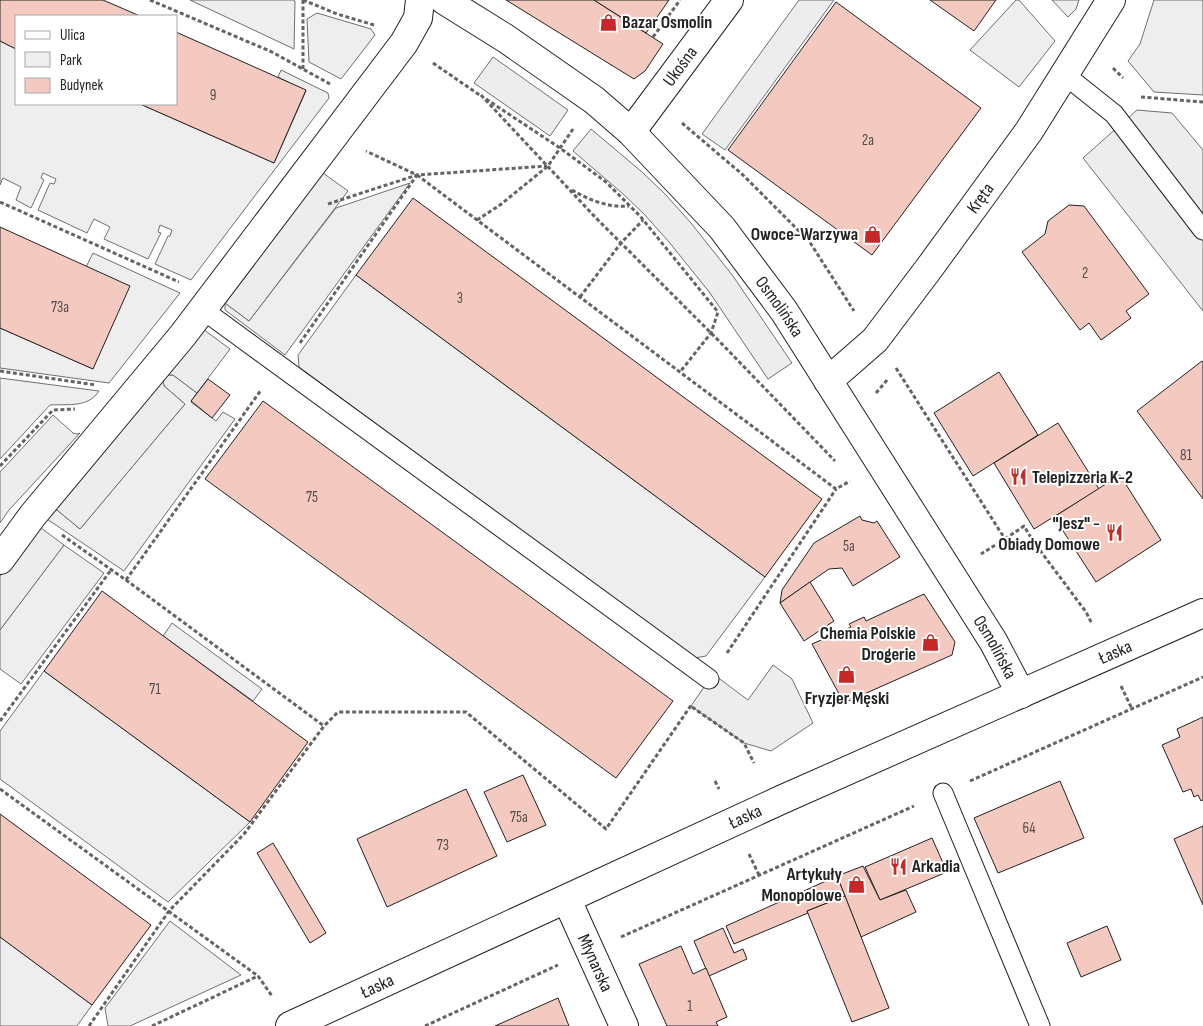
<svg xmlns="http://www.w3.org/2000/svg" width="1203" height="1026" viewBox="0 0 1203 1026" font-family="'Sofia Sans Condensed',sans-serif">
  <rect width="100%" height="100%" fill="#fff"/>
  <g fill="#eee" stroke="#6f6f6f">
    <polygon points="190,0 293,0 295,1 294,49"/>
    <polygon points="1016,0 1019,0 1055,41 1019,87 970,50"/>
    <polygon points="1052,0 1079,0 1076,9 1068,17"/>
    <polygon points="1154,0 1203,0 1203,95 1154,92 1128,61 1140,44"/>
    <polygon points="317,13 371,29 375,35 341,79 309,62 307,19"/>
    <polygon points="0,41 16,49 16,104 140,104 274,163 306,91 278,77 281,70 328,93 329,98 191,280 155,264 168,236 170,236 172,230 160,225 158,232 161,233 148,259 104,239 110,227 94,219 87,233 38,210 50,183 54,184 56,179 43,173 41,178 44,180 31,208 16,200 21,187 3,178 0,185"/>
    <polygon points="410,183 285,355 225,310 225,303 249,321 336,208"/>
    <polygon points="93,253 180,293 109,383 0,368 0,328 93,369 86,267"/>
    <polygon points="356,275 765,577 706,656 695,658 299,367 298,355"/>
    <polygon points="168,375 173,375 197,393 191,402 216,421 223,412 235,419 124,571 44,517 48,511 57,510 80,529 185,404 164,386 163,381"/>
    <path d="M0,378L99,391C88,408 68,404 50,405L0,459Z"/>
    <polygon points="64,545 104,573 21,684 0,669 0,630"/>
    <polygon points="172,623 262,689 253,701 163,636"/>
    <polygon points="44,671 250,822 168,902 0,779 0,731"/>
    <polygon points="170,921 241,975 130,1026 108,1026 105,1008"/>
    <polygon points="0,937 92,1005 77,1026 0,1026"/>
  </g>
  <g fill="#ededed" stroke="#6f6f6f">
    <polygon points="799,0 834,0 725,150 702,134"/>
    <polygon points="493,57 568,110 550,136 474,83"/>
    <polygon points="1137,110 1172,113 1203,150 1203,311 1083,158"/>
    <polygon points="591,129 642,172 665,194 691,223 733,276 792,363 768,379 710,293 669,242 644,214 622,193 573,151"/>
    <polygon points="323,173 348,191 249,321 225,303"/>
    <polygon points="203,329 230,349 197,393 173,375 168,375"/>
    <polygon points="163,381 164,386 185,404 80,529 57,510 48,511"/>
    <polygon points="53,415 73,433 77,434 80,433 9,510 0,523 0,472"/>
    <polygon points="37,525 64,545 0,630 0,576"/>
    <polygon points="773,665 792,679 813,723 771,751 744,743 691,706 713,674 748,700"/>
  </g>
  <g fill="#f3c9c0" stroke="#222">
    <polygon points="0,0 103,0 140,16 16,16 16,49 0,41"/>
    <polygon points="506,0 594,0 663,44 645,71 634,79"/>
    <polygon points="594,0 669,0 646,33"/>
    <polygon points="930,0 996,0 974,31"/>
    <polygon points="836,2 981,108 872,255 728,150"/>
    <polygon points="176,32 306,90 274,163 140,104 176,104"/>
    <polygon points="413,198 822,499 765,577 356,275"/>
    <polygon points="1069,205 1084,206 1149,294 1126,311 1131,318 1101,340 1089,323 1080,330 1022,252 1045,234 1048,221"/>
    <polygon points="0,227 130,286 93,369 0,328"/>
    <polygon points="1202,361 1203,362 1203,499 1137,411"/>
    <polygon points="999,372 1038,435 973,476 934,413"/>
    <polygon points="208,379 230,395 212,418 191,401"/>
    <polygon points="263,401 673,701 616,778 205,479"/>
    <polygon points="1058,423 1099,489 1034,529 994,463"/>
    <polygon points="1120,475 1161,540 1096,582 1054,517"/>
    <polygon points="860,516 862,520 874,523 877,521 900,557 853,586 842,568 829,569 780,603 782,590 814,543"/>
    <polygon points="810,582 834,621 804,641 780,603"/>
    <polygon points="102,591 308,742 250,822 44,671"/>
    <polygon points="924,594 955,642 952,655 844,703 812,644 851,627 849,624 864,617 866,621"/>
    <polygon points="1203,717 1203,800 1201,801 1198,795 1194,797 1191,789 1183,792 1162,745 1180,737 1177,729"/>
    <polygon points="523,775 546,825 507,842 484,792"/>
    <polygon points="1060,781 1084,838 998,873 974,818"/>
    <polygon points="466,789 497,856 387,907 357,839"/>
    <polygon points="0,814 151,925 92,1005 0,937"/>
    <polygon points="1203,826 1203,905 1174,839"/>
    <polygon points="932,838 947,872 880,900 865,867"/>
    <polygon points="273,843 326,933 310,943 257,853"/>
    <polygon points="863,866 880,900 906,890 916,912 861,937 837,876"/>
    <polygon points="837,876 845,896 807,911 808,913 734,944 726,926"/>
    <polygon points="845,896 889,1008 852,1022 807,911"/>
    <polygon points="1107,926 1121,960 1081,977 1067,943"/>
    <polygon points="723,928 734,953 743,949 747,959 709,976 694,941"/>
    <polygon points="681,946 693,974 706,968 727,1017 716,1022 718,1026 667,1026 639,964"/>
    <polygon points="558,998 569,1026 495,1026"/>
  </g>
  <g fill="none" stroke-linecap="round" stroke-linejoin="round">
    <defs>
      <g id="service">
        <polyline points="1065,75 1114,114 1203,230"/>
        <polyline points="202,309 709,679"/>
        <polyline points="943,793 1040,1026"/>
      </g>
      <g id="minor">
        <path id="s1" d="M444,0L505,38L594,100L631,132L722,228L784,311L993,641L1021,694"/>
        <path id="s2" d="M631,132L729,0"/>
        <path id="s3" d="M828,381L875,340L930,267L1029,131L1111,0"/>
        <polyline points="0,560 33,515 183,335 404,43 418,18 420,0"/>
        <path id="s4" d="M567,900L624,1026"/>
      </g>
      <g id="tertiary">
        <path id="s5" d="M290,1026L783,799L1203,613"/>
      </g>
    </defs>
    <use href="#service" stroke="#222" stroke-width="21"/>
    <use href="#minor" stroke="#222" stroke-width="30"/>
    <use href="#tertiary" stroke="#222" stroke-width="30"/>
    <g stroke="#646464" stroke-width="3" stroke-dasharray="4 2.5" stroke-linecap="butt">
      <polyline points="150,0 272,52 330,84"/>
      <polyline points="303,0 337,14 374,25"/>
      <polyline points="653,37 680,0"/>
      <polyline points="433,63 481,96"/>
      <polyline points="1113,68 1123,78"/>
      <polyline points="303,69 303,0"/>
      <polyline points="481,95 596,218 721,343 835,461"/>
      <polyline points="1141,97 1203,102"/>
      <polyline points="486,99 560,148 606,182 640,216 718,312 711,333 680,372"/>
      <polyline points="682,123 743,175 809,241 854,311"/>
      <polyline points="417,175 836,489 850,481"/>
      <path d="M572,190C589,200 609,208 629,206"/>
      <polyline points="0,202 179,282"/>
      <polyline points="328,204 417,175 547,166"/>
      <polyline points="477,220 500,205 548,166 573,129"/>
      <polyline points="580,297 621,243 643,220"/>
      <polyline points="300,343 417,175 366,151"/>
      <polyline points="896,368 1005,539 981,554"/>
      <polyline points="0,371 96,385"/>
      <polyline points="876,393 888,379"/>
      <polyline points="0,466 53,410 75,409"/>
      <polyline points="62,535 126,580 324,726"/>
      <polyline points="1005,539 1024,526 1033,541 1086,612 1092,624"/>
      <polyline points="126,580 261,390"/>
      <polyline points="727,653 836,489"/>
      <polyline points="1121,686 1132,709"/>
      <polyline points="692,707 744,743 754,763"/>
      <polyline points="0,721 111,570"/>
      <polyline points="715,781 719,789"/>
      <polyline points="970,781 1203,677"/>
      <polyline points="0,789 258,976 272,996"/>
      <polyline points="749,854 759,875"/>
      <polyline points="621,937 914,806"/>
      <polyline points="89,1026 169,911 244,834 324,726 338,712 466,712 606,829 692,704"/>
      <polyline points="152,1026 258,976"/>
      <polyline points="425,1026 558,965"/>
    </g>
    <use href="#service" stroke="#fff" stroke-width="19"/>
    <use href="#minor" stroke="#fff" stroke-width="28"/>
    <use href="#tertiary" stroke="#fff" stroke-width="28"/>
  </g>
  <defs>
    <symbol id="shop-bare" viewBox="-9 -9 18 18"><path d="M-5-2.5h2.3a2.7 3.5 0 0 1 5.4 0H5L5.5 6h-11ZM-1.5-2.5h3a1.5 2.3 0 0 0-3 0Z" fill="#c62828" stroke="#fff" stroke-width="2.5" paint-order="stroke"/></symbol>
    <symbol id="restaurant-bare" viewBox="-9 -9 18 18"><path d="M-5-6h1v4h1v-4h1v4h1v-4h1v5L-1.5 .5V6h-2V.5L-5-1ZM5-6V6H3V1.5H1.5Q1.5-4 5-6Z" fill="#c62828" stroke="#fff" stroke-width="2.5" paint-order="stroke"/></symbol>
  </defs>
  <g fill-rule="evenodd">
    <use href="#shop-bare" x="596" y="10" width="25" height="25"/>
    <use href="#shop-bare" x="860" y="222" width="25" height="25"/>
    <use href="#restaurant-bare" x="1006" y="464" width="25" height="25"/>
    <use href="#restaurant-bare" x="1102" y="520" width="25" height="25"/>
    <use href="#shop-bare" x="918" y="630" width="25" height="25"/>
    <use href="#shop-bare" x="834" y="662" width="25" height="25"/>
    <use href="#restaurant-bare" x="886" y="854" width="25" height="25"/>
    <use href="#shop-bare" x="844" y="872" width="25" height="25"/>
  </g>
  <g text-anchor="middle" stroke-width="4" stroke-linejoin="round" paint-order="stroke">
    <g font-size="15" fill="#564c4a">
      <text x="213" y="100">9</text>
      <text x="868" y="145">2a</text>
      <text x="1085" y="278">2</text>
      <text x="460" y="303">3</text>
      <text x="60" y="312">73a</text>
      <text x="1186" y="460">81</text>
      <text x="312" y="502">75</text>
      <text x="849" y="551">5a</text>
      <text x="155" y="694">71</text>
      <text x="519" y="822">75a</text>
      <text x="1029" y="833">64</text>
      <text x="443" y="850">73</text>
      <text x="690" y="1011">1</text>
    </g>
    <g font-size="18" font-weight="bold" fill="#222" stroke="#fff" text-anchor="end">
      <text x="622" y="28" text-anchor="start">Bazar Osmolin</text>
      <text x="858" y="240">Owoce-Warzywa</text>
      <text x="1032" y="483" text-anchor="start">Telepizzeria K-2</text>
      <text x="1100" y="529">"Jesz" -<tspan x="1100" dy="21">Obiady Domowe</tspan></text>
      <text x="916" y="639">Chemia Polskie<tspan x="916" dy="21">Drogerie</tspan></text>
      <text x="847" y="704" text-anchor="middle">Fryzjer Męski</text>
      <text x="912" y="872" text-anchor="start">Arkadia</text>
      <text x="842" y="880">Artykuły<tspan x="842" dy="21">Monopolowe</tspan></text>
    </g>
    <g font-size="18" fill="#222" stroke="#fff">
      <text dy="6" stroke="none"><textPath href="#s2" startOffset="82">Ukośna</textPath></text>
      <text dy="6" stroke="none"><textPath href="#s3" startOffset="239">Kręta</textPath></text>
      <text dy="6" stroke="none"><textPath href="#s1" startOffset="459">Osmolińska</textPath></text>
      <text dy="6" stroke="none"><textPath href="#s1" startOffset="862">Osmolińska</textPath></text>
      <text dy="6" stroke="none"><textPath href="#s5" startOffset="906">Łaska</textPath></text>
      <text dy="6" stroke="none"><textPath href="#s5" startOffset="501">Łaska</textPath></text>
      <text dy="6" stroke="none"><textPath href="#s4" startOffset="69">Młynarska</textPath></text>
      <text dy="6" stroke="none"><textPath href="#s5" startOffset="96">Łaska</textPath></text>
    </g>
  </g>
  <rect x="15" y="15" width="162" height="90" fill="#ffffff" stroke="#a7a7a7"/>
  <rect x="25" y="31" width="25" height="8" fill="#ffffff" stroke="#a7a7a7"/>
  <text x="60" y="40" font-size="15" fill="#222222">Ulica</text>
  <rect x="25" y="52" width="25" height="15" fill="#eeeeee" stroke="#a7a7a7"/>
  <text x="60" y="65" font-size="15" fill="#222222">Park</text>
  <rect x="25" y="78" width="25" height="15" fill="#f3c9c0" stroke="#a7a7a7"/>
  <text x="60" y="90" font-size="15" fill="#222222">Budynek</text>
</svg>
